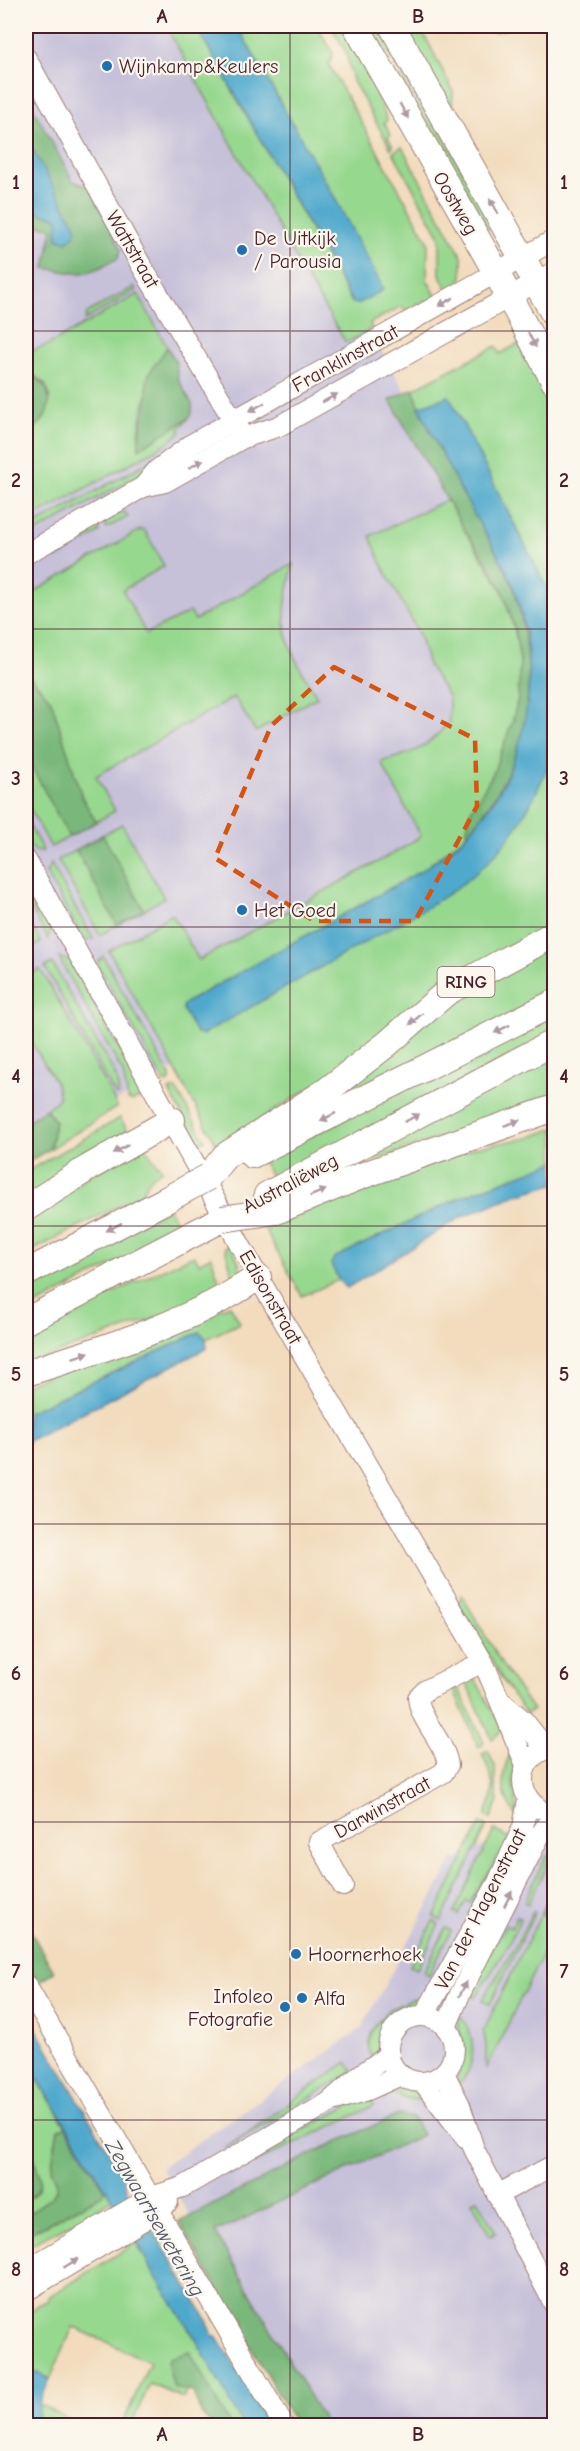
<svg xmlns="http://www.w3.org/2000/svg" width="580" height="2451" viewBox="0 0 580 2451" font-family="'Comic Neue',sans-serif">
  <rect width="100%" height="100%" fill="#fbf7ec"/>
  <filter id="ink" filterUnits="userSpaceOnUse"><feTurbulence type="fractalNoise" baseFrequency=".0167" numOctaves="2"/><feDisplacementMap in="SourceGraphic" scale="12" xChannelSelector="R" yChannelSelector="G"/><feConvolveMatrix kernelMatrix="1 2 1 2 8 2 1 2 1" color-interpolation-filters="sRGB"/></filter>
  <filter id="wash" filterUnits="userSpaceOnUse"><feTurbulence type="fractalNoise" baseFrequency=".008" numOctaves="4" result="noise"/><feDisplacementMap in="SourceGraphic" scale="24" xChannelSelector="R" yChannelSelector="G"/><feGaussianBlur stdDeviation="1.35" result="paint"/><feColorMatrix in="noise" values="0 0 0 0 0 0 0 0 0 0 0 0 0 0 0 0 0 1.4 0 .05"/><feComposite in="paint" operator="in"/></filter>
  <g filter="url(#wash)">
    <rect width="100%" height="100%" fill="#f2dcbd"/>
    <g fill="#c6c0d9">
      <polygon points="26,26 192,26 519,587 554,694 554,788 446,911 26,1154"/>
      <polygon points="554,1814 554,2425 315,2425 161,2168 361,2029 452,1861"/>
    </g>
    <g fill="#97d88f" stroke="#707c5d" stroke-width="1.5">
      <polygon points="166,26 196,26 352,303 336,200 237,26 317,26 333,53 329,65 428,241 427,279 438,300 434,302 423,301 405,311 402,306 370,323 372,329 346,343 305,275"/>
      <polygon points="331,26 344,26 370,76 387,120 384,123 391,135 388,137 393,147 391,149 353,81 346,52"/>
      <polygon points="366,26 381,26 494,225 488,229 387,52"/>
      <polygon points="400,26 415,26 425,36 453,91 452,112"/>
      <polygon points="402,147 462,257 462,277 450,294 440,275 440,237 393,152"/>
      <polygon points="134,287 136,290 85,320 87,313"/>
      <path d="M138,294L167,347C152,375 137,416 139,448L189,418L179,429L181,432L166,444L26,521V453L29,451L31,432L43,420L50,395L45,384L33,375L26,374V353L48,345Z"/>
      <polygon points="520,343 554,406 554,602 449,396 419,407 413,389 496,346 500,354"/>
      <polygon points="170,450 148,470 26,538 26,530"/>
      <path d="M447,500L503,592L515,631L520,661L518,698L513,720L492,776L470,812L466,835L421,871L187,1002L483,867C516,833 538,793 554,749V924L344,1066L246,1129L216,1143L109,951L172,914L199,960L401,849L421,836L381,762C415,752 425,750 449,722V697L428,665L419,634L383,567L370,536Z"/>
      <polygon points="124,511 128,517 106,528 103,523"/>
      <polygon points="96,526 100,532 56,559 52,553"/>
      <path d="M140,530L145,531L164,566L123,590L146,634L190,612L195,620L293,564C290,579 286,595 285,610C282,643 301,670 317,697L256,732L234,697L96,776L115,811L51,847L26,802V597Z"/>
      <path d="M26,819L43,851L39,852C25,848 25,832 26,819Z"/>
      <polygon points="122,824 164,898 100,935 58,860"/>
      <polygon points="51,864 93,939 86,940 83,938 46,873"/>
      <polygon points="27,901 37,903 51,928 48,939"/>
      <polygon points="26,916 41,943 34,946 26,931"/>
      <polygon points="554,944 554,992 316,1114 427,1021 477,986"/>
      <polygon points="103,956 170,1076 170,1081 165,1084 99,967 98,962"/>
      <polygon points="59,958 70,961 145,1096 133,1101 128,1100 123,1073"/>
      <polygon points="52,963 116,1076 119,1094 116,1096 45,967"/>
      <polygon points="40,969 104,1080 117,1107 50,1149 55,1121 46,1109 59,1099 56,1083 26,1033 26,977"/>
      <polygon points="554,1013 554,1032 274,1181 262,1161"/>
      <polygon points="554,1053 554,1099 341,1171 340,1167"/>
      <polygon points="176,1089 205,1140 199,1144 169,1091"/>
      <polygon points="120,1118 131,1136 26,1200 26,1172"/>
      <polygon points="554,1128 554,1162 461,1197 334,1258 331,1264 339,1280 302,1296 265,1230 293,1214 476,1147 529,1138"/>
      <path d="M142,1144L162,1170C149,1177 148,1182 141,1194L26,1254V1214Z"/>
      <polygon points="169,1209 180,1229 26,1311 26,1283"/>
      <path d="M230,1245C237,1257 245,1269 234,1280L225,1248Z"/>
      <polygon points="194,1255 199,1263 211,1256 222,1289 181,1309 26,1364 26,1333"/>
      <polygon points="230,1305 240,1323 206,1339 200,1332 26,1413 26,1384"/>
      <polygon points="462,1595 504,1668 533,1710 526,1714 504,1682 458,1603"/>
      <polygon points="474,1677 503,1730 492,1739 465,1680"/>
      <polygon points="456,1683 484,1743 479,1747 451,1685"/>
      <path d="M513,1749C517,1762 512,1771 513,1783C514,1796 518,1802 517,1817C500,1796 499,1773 513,1749Z"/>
      <path d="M488,1751L495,1767V1784L498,1801L491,1819L485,1816C497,1790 494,1780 482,1754Z"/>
      <polygon points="481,1823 487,1826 441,1921 434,1917"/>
      <polygon points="494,1830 510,1838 470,1903 466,1901 459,1915 454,1913"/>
      <polygon points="547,1855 551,1857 528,1904 524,1902"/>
      <polygon points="533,1911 535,1912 490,2004 482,2001 513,1950"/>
      <polygon points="541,1914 554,1922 554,1931 486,2069 486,2044 483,2031"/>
      <polygon points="517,1916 521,1918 507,1947 475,1998 466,1993 473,1978 506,1925 511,1928"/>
      <polygon points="433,1921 439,1924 417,1969 410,1966"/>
      <polygon points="446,1928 451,1931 429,1975 424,1972"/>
      <path d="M420,1998L422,1999C413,2009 400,2012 391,2022C382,2032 380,2048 372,2060C359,2029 392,2002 420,1998Z"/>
      <path d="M458,2014C477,2034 478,2066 457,2086C456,2073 462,2065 463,2052C464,2038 456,2028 458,2014Z"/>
      <polygon points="26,2060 66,2127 58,2129 51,2169 56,2181 56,2189 52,2197 26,2215 26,2201 37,2191 26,2167"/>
      <polygon points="347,2062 353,2072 224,2149"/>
      <polygon points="396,2086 421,2093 429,2101 404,2098 386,2088"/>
      <polygon points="368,2096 374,2106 227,2175 302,2130"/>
      <polygon points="105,2189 112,2199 88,2215 26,2247 26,2235 104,2194"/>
      <polygon points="477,2199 496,2233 490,2236 472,2201"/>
      <polygon points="135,2236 140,2250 195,2338 243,2425 230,2425 198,2368 183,2398 150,2384 131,2425 122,2425 150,2362 73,2327 50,2379 38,2373 26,2376 26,2317 38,2305 49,2300 48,2297 131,2246 129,2242"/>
      <polygon points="39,2404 78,2425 77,2426 38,2425"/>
    </g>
    <g fill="#79b87a" stroke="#626c52" stroke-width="1.5">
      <polygon points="459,26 514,26 495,32 459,28"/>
      <path d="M26,95L73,181L90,187L121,250L118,258C84,277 83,275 45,268L53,228L26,223V210L56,217L58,220L57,238L67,241L33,151L26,186Z"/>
      <path d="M167,347L176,362L178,379L192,404V413L189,418L139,449C138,429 144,420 147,402C148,392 145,384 149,374C154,363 162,357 167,347Z"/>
      <path d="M29,373C47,382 55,399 44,418C41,423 35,426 31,432V445L26,453V374Z"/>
      <path d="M413,389C437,458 482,517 512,584C518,598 520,614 523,628C540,709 519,773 466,835L470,812L492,776L513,720L518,698L520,661L515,631L503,592L487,562L465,531L390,400Z"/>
      <polygon points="26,672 51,700 82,797 96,822 69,837 26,756"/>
      <polygon points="103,835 144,910 117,925 76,850"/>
      <polygon points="46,1109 55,1121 50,1149 26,1163 26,1122"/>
      <polygon points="554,1887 554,1922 541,1914"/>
      <polygon points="26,1923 54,1972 31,1987 26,1977"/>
      <polygon points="398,2115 413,2118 422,2135 215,2232 326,2425 296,2425 179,2222 323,2148"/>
      <polygon points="66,2127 105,2189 104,2194 26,2235 26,2215 52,2197 56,2190 56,2181 51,2169 58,2129"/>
      <path d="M26,2158H33C42,2179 45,2187 26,2201Z"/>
      <polygon points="190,2352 230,2425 212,2425 201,2414 193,2392 174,2388 168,2365 169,2358"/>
    </g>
    <g fill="#4fa9cd" stroke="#4c647c" stroke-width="1.5">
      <polygon points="196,26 237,26 336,200 383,288 381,291 358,304 353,303"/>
      <polygon points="33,150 77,228 75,234 67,242 57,238 58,220 56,217 26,210 26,186"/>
      <path d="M449,396L554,602V749C542,784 525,820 500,849C464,891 413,915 365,942C311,973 256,1004 202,1035L196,1033L183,1010V1005L187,1002L421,871C437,860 454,849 467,834C530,768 543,673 514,588C505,563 488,539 475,516C455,480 436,444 419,407Z"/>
      <polygon points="554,1162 554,1184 516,1195 461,1217 347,1288 339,1280 331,1264 334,1258 461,1197"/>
      <polygon points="200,1332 206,1339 207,1348 26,1442 26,1413"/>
      <polygon points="26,2011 121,2173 128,2193 158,2238 207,2320 213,2336 216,2337 226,2351 269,2425 243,2425 195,2338 149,2266 135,2236 26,2060"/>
      <polygon points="38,2373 50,2379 39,2404 38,2425 26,2425 26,2376"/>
    </g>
  </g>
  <g filter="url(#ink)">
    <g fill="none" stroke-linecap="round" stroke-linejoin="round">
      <defs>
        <g id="minor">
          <polyline points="26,58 141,265 239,430"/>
          <polyline points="143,487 157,470 192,444 554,240"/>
          <polyline points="26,554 143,487 165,482 243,438 279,426 554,272"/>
          <path d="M26,860L258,1277L483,1662C499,1696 511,1731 526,1765"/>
          <polyline points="502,1702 524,1721 546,1749"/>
          <path d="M538,1808C511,1789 523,1750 554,1748"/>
          <path d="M343,1886L319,1842L443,1773L448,1765C444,1740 421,1723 418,1698L426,1690L483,1662"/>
          <polyline points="26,1985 284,2426"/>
          <polyline points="424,2016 498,1882 523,1827 528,1799"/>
          <circle cx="421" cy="2049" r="33"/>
          <polyline points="446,2027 460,1994 540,1835 554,1815"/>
          <polyline points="444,2073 460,2105 474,2149 554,2304"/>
          <polyline points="423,2082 465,2137"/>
          <polyline points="336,2100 368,2090 401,2075"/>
          <polyline points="497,2195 554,2165"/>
          <polyline points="26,2270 151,2197 183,2187 328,2103 360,2075 389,2055"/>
          <polyline points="26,2291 152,2215 168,2202"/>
        </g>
        <g id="major">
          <polyline points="356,26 496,272 554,381"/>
          <polyline points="392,26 554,314"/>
          <polyline points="252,1155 554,1003"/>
          <polyline points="208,1177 225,1156 325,1092 387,1044 447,992 554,934"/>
          <polyline points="267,1195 554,1042"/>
          <polyline points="26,1208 88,1168 172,1120"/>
          <polyline points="276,1211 361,1176 554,1108"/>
          <polyline points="26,1273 166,1200"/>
          <polyline points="26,1321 222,1219"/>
          <path d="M26,1373C105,1348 189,1324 258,1277"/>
        </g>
      </defs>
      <use href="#minor" stroke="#9e7e74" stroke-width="22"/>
      <use href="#major" stroke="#9e7e74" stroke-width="28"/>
      <use href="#minor" stroke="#fff" stroke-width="20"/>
      <use href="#major" stroke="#fff" stroke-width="26"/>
      <defs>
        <g id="major-bridge">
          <polyline points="166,1200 208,1177"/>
          <polyline points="222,1219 276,1211"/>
        </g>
      </defs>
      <use href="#major-bridge" stroke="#9e7e74" stroke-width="28" stroke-linecap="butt"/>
      <use href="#major-bridge" stroke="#fff" stroke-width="26"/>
    </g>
    <defs><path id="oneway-solid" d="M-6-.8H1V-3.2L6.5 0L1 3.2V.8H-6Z" transform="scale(1.5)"/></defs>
    <g fill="#ae9aa0">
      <use href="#oneway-solid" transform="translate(404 111) rotate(61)"/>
      <use href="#oneway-solid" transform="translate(494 206) rotate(-120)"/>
      <use href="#oneway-solid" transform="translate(446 302) rotate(151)"/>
      <use href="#oneway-solid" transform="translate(532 340) rotate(62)"/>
      <use href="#oneway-solid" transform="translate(330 398) rotate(-29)"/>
      <use href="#oneway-solid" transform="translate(257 407) rotate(151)"/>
      <use href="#oneway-solid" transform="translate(196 464) rotate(-30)"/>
      <use href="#oneway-solid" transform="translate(416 1019) rotate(139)"/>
      <use href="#oneway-solid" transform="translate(502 1029) rotate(153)"/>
      <use href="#oneway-solid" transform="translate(328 1117) rotate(153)"/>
      <use href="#oneway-solid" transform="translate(412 1118) rotate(-28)"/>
      <use href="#oneway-solid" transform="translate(512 1123) rotate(-19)"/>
      <use href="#oneway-solid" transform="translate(121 1149) rotate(151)"/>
      <use href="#oneway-solid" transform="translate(318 1193) rotate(-22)"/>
      <use href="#oneway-solid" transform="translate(114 1227) rotate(153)"/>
      <use href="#oneway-solid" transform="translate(81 1355) rotate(-19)"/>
      <use href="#oneway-solid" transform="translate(508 1899) rotate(-63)"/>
      <use href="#oneway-solid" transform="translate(463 1989) rotate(-64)"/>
      <use href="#oneway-solid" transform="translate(71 2263) rotate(-32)"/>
    </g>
  </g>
  <path fill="none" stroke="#d8530f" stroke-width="4.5" stroke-dasharray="12 8" stroke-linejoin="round" d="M334,667L475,739L477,806L415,921H314L215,858L271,726Z"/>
  <path fill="none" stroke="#4a1f2b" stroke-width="1.5" stroke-opacity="0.55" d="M290,26V2426M26,331H554M26,629H554M26,927H554M26,1226H554M26,1524H554M26,1822H554M26,2120H554"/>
  <g fill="#1f6fb2" stroke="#fbf7ec" stroke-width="2">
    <circle cx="107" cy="66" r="6"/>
    <circle cx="242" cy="250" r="6"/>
    <circle cx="242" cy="910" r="6"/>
    <circle cx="296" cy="1954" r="6"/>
    <circle cx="302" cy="1998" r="6"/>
    <circle cx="285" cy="2007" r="6"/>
  </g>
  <g text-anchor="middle" stroke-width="4.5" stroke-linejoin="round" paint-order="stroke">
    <rect fill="#fbf7ec" stroke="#7f6065" stroke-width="1.5" x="437.5" y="967" width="57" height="30" rx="4.5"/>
    <g font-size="18" font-weight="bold" fill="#4a1f2b">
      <text x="466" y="988">RING</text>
    </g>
    <g font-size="20" fill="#4a1f2b" stroke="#fbf7ec" text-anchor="start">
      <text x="119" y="73">Wijnkamp&amp;Keulers</text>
      <text x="254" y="245">De Uitkijk<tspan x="254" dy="23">/ Parousia</tspan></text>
      <text x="254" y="917">Het Goed</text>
      <text x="308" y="1961">Hoornerhoek</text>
      <text x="273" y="2003" text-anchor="end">Infoleo<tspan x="273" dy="23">Fotografie</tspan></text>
      <text x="314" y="2005">Alfa</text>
    </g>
    <g font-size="20" fill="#4a1f2b" stroke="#fbf7ec">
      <text transform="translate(456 203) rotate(60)" y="7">Oostweg</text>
      <text transform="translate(133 249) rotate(60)" y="7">Wattstraat</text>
      <text transform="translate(345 358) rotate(-29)" y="7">Franklinstraat</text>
      <text transform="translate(290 1183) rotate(-28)" y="7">Australiëweg</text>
      <text transform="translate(271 1297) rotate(60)" y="7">Edisonstraat</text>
      <text transform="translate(382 1807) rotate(-29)" y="7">Darwinstraat</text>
      <text transform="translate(480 1909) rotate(-63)" y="7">Van der Hagenstraat</text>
    </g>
    <g font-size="21" font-style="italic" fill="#4c566c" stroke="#fbf7ec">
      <text transform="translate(155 2218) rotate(60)" y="7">Zegwaartsewetering</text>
    </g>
  </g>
  <rect width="580" height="2451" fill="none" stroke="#fbf7ec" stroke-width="66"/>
  <rect x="33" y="33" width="514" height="2385" fill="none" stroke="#4a1f2b" stroke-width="2"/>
  <g font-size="20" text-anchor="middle" font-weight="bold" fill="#4a1f2b">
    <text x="162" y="23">A</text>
    <text x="418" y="23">B</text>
    <text x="16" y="189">1</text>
    <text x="564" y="189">1</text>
    <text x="16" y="487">2</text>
    <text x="564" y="487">2</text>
    <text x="16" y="785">3</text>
    <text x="564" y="785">3</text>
    <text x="16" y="1083">4</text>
    <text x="564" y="1083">4</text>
    <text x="16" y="1381">5</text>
    <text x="564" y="1381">5</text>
    <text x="16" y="1680">6</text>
    <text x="564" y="1680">6</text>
    <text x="16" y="1978">7</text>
    <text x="564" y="1978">7</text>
    <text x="16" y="2276">8</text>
    <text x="564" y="2276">8</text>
    <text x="162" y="2441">A</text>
    <text x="418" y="2441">B</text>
  </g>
</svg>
